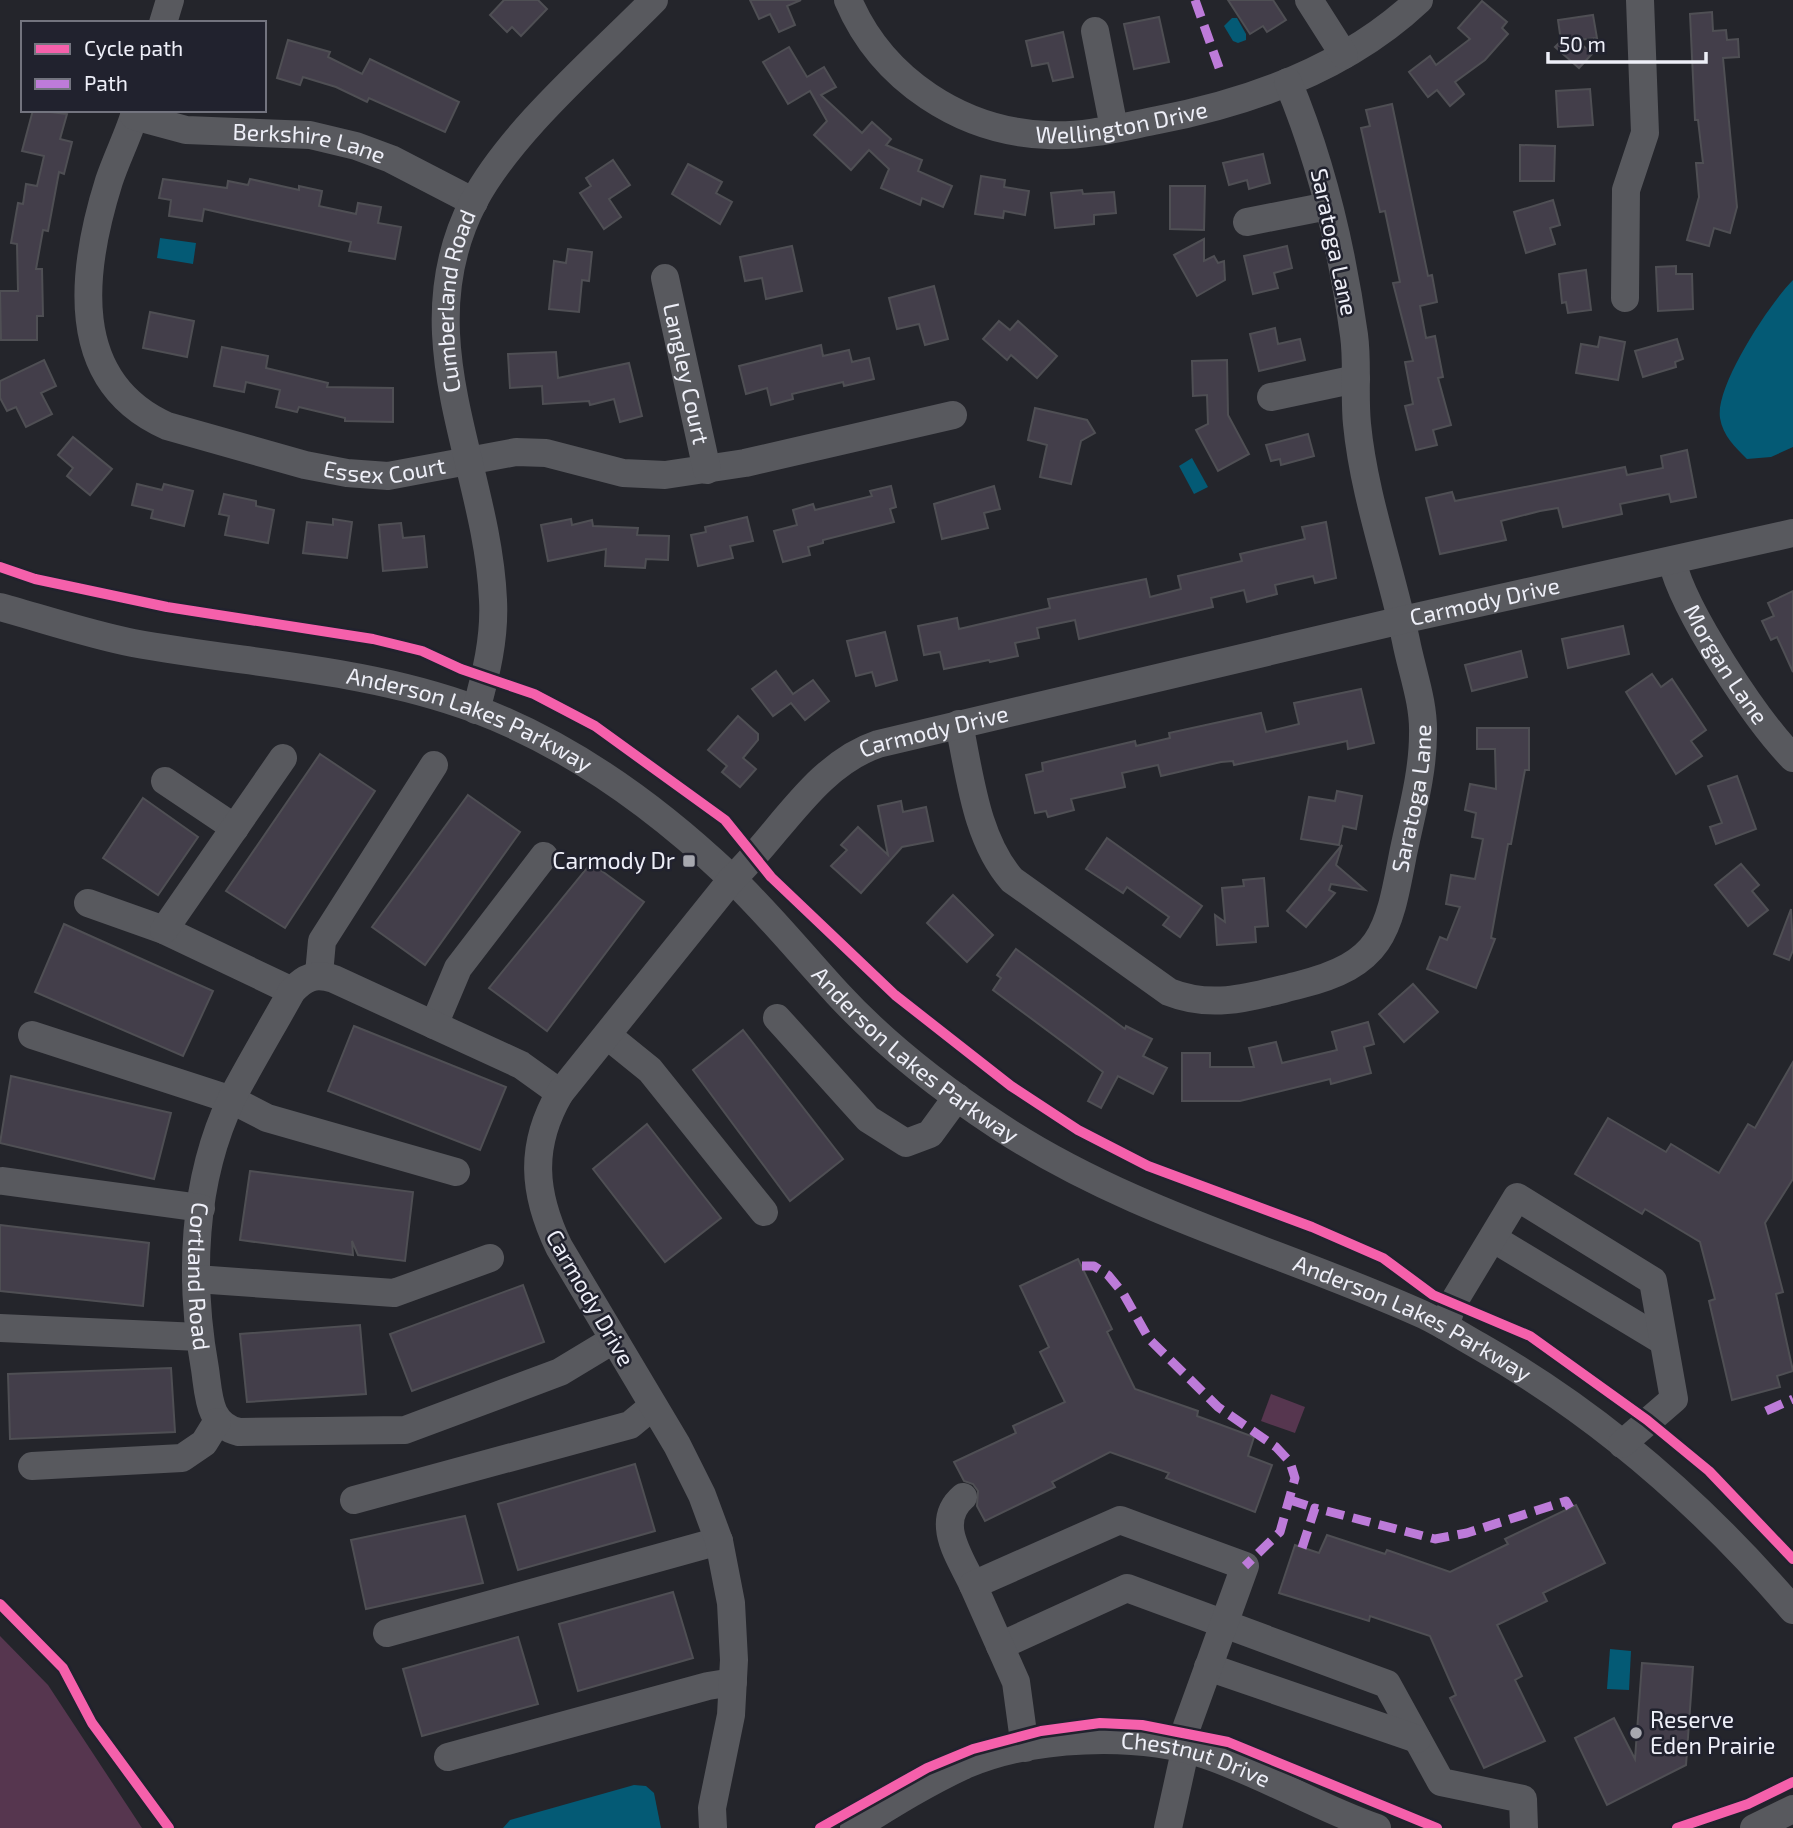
<svg xmlns="http://www.w3.org/2000/svg" width="1793" height="1828" viewBox="0 0 1793 1828" font-family="'Exo 2',sans-serif">
  <rect width="100%" height="100%" fill="#24252b"/>
  <g fill="#56364f">
    <polygon points="1271,1394 1305,1407 1295,1433 1261,1421"/>
    <polygon points="0,1636 48,1685 142,1828 0,1828"/>
  </g>
  <g fill="#045a75">
    <polygon points="1232,18 1237,18 1246,34 1246,40 1238,43 1233,41 1224,26"/>
    <polygon points="160,238 196,243 193,264 157,258"/>
    <path d="M1793,280V447L1771,457L1747,459C1735,447 1723,436 1720,418C1715,386 1770,303 1793,280Z"/>
    <polygon points="1192,458 1208,487 1194,494 1179,466"/>
    <polygon points="1610,1649 1631,1651 1629,1690 1607,1689"/>
    <polygon points="634,1785 646,1786 654,1793 661,1828 503,1828 510,1820"/>
  </g>
  <g fill="#433e4a" stroke="#4f4f54" stroke-width="2">
    <polygon points="504,0 538,0 547,9 521,36 512,27 507,32 490,15"/>
    <polygon points="750,0 801,0 787,6 795,25 779,32 770,14 759,19"/>
    <polygon points="1228,0 1273,0 1286,20 1267,32 1263,26 1250,34"/>
    <polygon points="1482,1 1507,22 1502,28 1508,34 1485,60 1455,82 1464,94 1450,106 1437,90 1428,97 1409,72 1430,56 1436,65 1470,39 1458,28"/>
    <polygon points="1712,12 1713,31 1726,30 1727,40 1738,39 1739,57 1723,58 1737,207 1730,233 1714,228 1709,246 1687,240 1699,197 1696,163 1703,163 1698,120 1695,120 1690,14"/>
    <polygon points="1593,15 1597,38 1577,40 1592,54 1579,68 1555,47 1561,41 1558,20"/>
    <polygon points="1159,17 1169,62 1134,69 1124,24"/>
    <polygon points="1063,32 1073,77 1053,81 1048,63 1032,66 1026,41"/>
    <polygon points="288,40 330,52 328,57 362,74 370,59 459,102 445,132 369,98 367,102 336,87 303,77 300,85 277,78"/>
    <polygon points="789,47 807,77 824,67 836,87 821,95 862,133 872,122 891,139 886,145 922,160 918,171 952,186 943,207 922,198 920,205 881,188 889,169 869,150 851,170 814,135 827,121 810,91 788,104 763,62"/>
    <polygon points="1590,89 1593,125 1558,127 1556,91"/>
    <polygon points="1392,104 1428,276 1432,275 1437,302 1420,306 1426,338 1435,336 1443,377 1438,378 1451,425 1433,430 1437,445 1416,450 1405,406 1413,404 1405,362 1413,361 1393,283 1400,282 1385,211 1380,212 1361,128 1370,126 1366,110"/>
    <polygon points="33,110 67,114 60,139 72,142 64,174 59,172 48,231 43,230 36,269 42,269 43,316 37,316 37,340 1,340 0,291 18,291 17,244 11,243 18,203 23,204 26,184 37,186 44,156 22,151"/>
    <polygon points="1520,145 1555,146 1554,181 1520,181"/>
    <polygon points="1263,154 1270,183 1249,189 1247,180 1229,185 1223,163"/>
    <polygon points="613,160 630,185 609,199 621,217 604,229 580,193 591,186 586,178"/>
    <polygon points="688,164 722,182 716,193 732,202 720,224 672,194"/>
    <polygon points="981,176 1005,180 1004,187 1029,191 1025,215 1004,211 1003,218 975,214"/>
    <polygon points="163,179 227,188 228,181 248,185 250,179 299,190 299,186 322,191 319,206 356,214 358,203 381,207 378,223 401,227 395,259 349,251 351,242 204,209 202,221 169,216 171,200 159,198"/>
    <polygon points="1170,186 1205,186 1204,230 1170,229"/>
    <polygon points="1082,190 1083,194 1114,192 1116,213 1094,215 1094,224 1055,228 1051,193"/>
    <polygon points="1553,200 1560,225 1550,228 1555,244 1526,253 1514,212"/>
    <polygon points="1204,239 1204,261 1214,256 1218,263 1224,261 1225,280 1197,296 1174,255"/>
    <polygon points="792,246 802,291 766,299 762,278 745,281 740,257"/>
    <polygon points="1287,246 1292,268 1274,273 1278,288 1253,294 1244,256"/>
    <polygon points="568,249 592,252 589,281 582,280 579,312 549,309 554,261 566,263"/>
    <polygon points="1676,266 1676,274 1692,274 1693,309 1658,311 1656,267"/>
    <polygon points="1586,270 1591,310 1568,313 1566,302 1562,303 1559,274"/>
    <polygon points="934,286 948,339 925,345 919,324 897,329 889,298"/>
    <polygon points="150,312 194,321 187,357 143,348"/>
    <polygon points="999,321 1010,330 1018,321 1057,356 1037,378 1011,355 1007,360 983,339"/>
    <polygon points="1275,328 1278,344 1300,339 1305,360 1259,371 1250,334"/>
    <polygon points="1600,337 1625,342 1618,380 1576,373 1581,344 1598,347"/>
    <polygon points="1677,339 1683,359 1675,362 1676,367 1643,377 1635,351"/>
    <polygon points="821,345 823,356 849,350 852,362 869,358 874,379 844,386 843,382 792,394 793,399 771,405 767,388 746,394 739,366"/>
    <polygon points="222,347 268,356 266,368 328,383 327,387 393,388 393,422 345,421 345,418 299,407 297,412 276,407 280,390 246,382 244,392 214,386"/>
    <polygon points="556,352 558,378 629,363 642,416 620,422 614,399 590,405 589,401 543,404 542,386 510,388 508,354"/>
    <polygon points="44,360 56,386 41,393 52,414 26,427 16,407 7,411 0,398 0,381"/>
    <polygon points="1227,360 1228,415 1249,454 1218,471 1196,430 1208,424 1207,395 1193,396 1192,361"/>
    <polygon points="1035,408 1087,420 1095,433 1081,441 1071,484 1040,477 1047,445 1028,440"/>
    <polygon points="1308,434 1314,456 1281,465 1280,459 1271,461 1266,445"/>
    <polygon points="73,437 112,469 90,495 67,476 73,468 58,455"/>
    <polygon points="1687,450 1696,497 1671,502 1669,494 1620,504 1622,514 1563,527 1558,508 1540,511 1501,521 1506,540 1440,554 1426,498 1452,492 1455,501 1625,467 1627,475 1663,468 1661,456"/>
    <polygon points="137,484 162,490 164,484 193,491 184,526 151,518 153,510 132,505"/>
    <polygon points="891,486 896,507 890,509 894,522 823,540 823,543 808,547 810,555 783,562 774,531 797,525 793,510 813,504 815,510 872,496 870,491"/>
    <polygon points="994,486 1000,509 984,513 988,528 942,539 934,504"/>
    <polygon points="224,494 256,501 256,506 274,510 268,543 225,535 229,516 219,514"/>
    <polygon points="747,517 753,541 730,546 733,558 698,566 691,535 706,532 705,527"/>
    <polygon points="333,519 352,522 347,558 303,553 307,522 333,525"/>
    <polygon points="571,519 572,525 592,520 593,526 638,528 637,535 669,536 668,560 646,559 645,568 605,566 606,549 548,561 541,525"/>
    <polygon points="1326,522 1336,578 1315,583 1313,576 1275,585 1277,594 1247,602 1244,590 1211,598 1213,607 1079,639 1075,620 1037,628 1039,638 1015,643 1018,656 990,662 989,660 944,669 940,652 924,655 918,626 957,618 959,629 1050,608 1048,599 1146,579 1150,597 1181,589 1178,576 1242,561 1240,554 1305,539 1302,527"/>
    <polygon points="401,523 403,538 424,536 427,567 383,571 379,525"/>
    <polygon points="1793,591 1793,672 1777,637 1771,640 1762,621 1774,616 1768,603"/>
    <polygon points="1623,626 1629,654 1568,668 1562,639"/>
    <polygon points="885,632 897,680 876,686 872,672 856,676 847,641"/>
    <polygon points="1521,651 1527,677 1472,691 1465,665"/>
    <polygon points="776,671 793,694 813,680 829,701 805,720 791,703 773,716 752,689"/>
    <polygon points="1652,674 1661,687 1672,679 1706,730 1691,741 1702,756 1676,774 1626,692"/>
    <polygon points="1361,689 1374,743 1348,749 1347,741 1234,765 1233,761 1221,762 1161,776 1158,765 1122,773 1125,787 1071,799 1074,810 1048,817 1046,811 1035,813 1026,775 1043,771 1042,763 1135,741 1136,746 1170,738 1169,733 1261,713 1266,732 1299,724 1294,703"/>
    <polygon points="738,716 758,734 758,740 743,758 756,769 740,787 722,772 727,766 708,750"/>
    <polygon points="1477,728 1529,728 1529,770 1525,770 1511,844 1508,844 1491,938 1495,939 1476,988 1427,969 1440,937 1447,940 1460,907 1446,904 1451,875 1475,879 1483,839 1472,837 1476,813 1465,810 1470,784 1496,789 1495,749 1477,749"/>
    <polygon points="320,754 375,791 285,928 226,891"/>
    <polygon points="1737,776 1756,829 1716,844 1710,827 1722,823 1708,786"/>
    <polygon points="1337,791 1362,796 1356,829 1343,826 1339,845 1301,839 1309,797 1335,801"/>
    <polygon points="468,795 520,832 425,965 372,927"/>
    <polygon points="143,798 198,837 158,895 103,858"/>
    <polygon points="901,801 903,812 926,807 933,841 902,847 861,893 831,866 847,850 841,845 858,827 888,855 878,806"/>
    <polygon points="1107,838 1202,906 1180,937 1163,925 1169,917 1127,887 1123,893 1086,869"/>
    <polygon points="1342,845 1336,865 1365,890 1331,884 1329,890 1335,893 1306,927 1287,911"/>
    <polygon points="591,863 644,902 547,1031 489,988"/>
    <polygon points="1741,864 1759,885 1752,891 1768,910 1748,926 1715,885"/>
    <polygon points="1264,878 1268,926 1255,927 1256,942 1217,945 1215,915 1225,922 1222,888 1244,886 1243,880"/>
    <polygon points="953,895 993,935 967,962 927,923"/>
    <polygon points="1791,909 1793,950 1789,960 1774,954"/>
    <polygon points="64,924 213,991 183,1056 35,992"/>
    <polygon points="1016,949 1125,1029 1126,1026 1152,1039 1143,1056 1167,1068 1153,1094 1118,1076 1101,1108 1088,1101 1103,1072 993,990 1001,978 997,975"/>
    <polygon points="1413,984 1438,1012 1404,1042 1379,1014"/>
    <polygon points="1368,1022 1374,1044 1364,1047 1371,1073 1331,1084 1330,1079 1240,1101 1182,1101 1182,1053 1210,1053 1210,1067 1254,1067 1249,1048 1276,1042 1282,1063 1337,1050 1332,1032"/>
    <polygon points="354,1026 506,1087 480,1150 328,1091"/>
    <polygon points="743,1030 843,1159 790,1201 693,1070"/>
    <polygon points="1793,1062 1793,1179 1765,1223 1783,1292 1776,1294 1793,1371 1777,1376 1780,1387 1732,1400 1709,1301 1715,1299 1700,1242 1645,1209 1642,1214 1575,1174 1608,1118 1666,1152 1671,1144 1719,1173 1748,1124 1755,1128"/>
    <polygon points="11,1076 171,1113 154,1179 0,1143"/>
    <polygon points="647,1124 721,1218 665,1262 593,1169"/>
    <polygon points="250,1171 413,1192 405,1261 358,1255 352,1241 353,1255 240,1240"/>
    <polygon points="0,1225 149,1243 143,1306 0,1291"/>
    <polygon points="1078,1259 1112,1329 1107,1332 1135,1389 1198,1411 1197,1416 1254,1437 1248,1456 1272,1465 1255,1512 1166,1478 1169,1473 1110,1452 1052,1482 1055,1487 985,1521 977,1506 978,1491 973,1484 964,1481 954,1462 1016,1433 1013,1426 1065,1402 1040,1352 1049,1347 1020,1286"/>
    <polygon points="523,1285 544,1342 412,1391 390,1334"/>
    <polygon points="360,1325 366,1394 247,1402 240,1334"/>
    <polygon points="171,1368 175,1432 10,1439 8,1374"/>
    <polygon points="635,1464 655,1531 518,1570 498,1504"/>
    <polygon points="1576,1505 1605,1563 1543,1593 1547,1601 1497,1625 1522,1676 1515,1680 1545,1741 1484,1768 1450,1698 1456,1695 1430,1636 1370,1616 1369,1621 1279,1593 1295,1545 1319,1553 1327,1535 1385,1554 1387,1550 1450,1572 1508,1544 1505,1539"/>
    <polygon points="465,1516 483,1583 366,1609 351,1540"/>
    <polygon points="673,1592 693,1658 578,1691 559,1624"/>
    <polygon points="518,1637 538,1704 422,1736 403,1669"/>
    <polygon points="1642,1663 1693,1667 1686,1765 1607,1805 1575,1738 1614,1718 1635,1759"/>
  </g>
  <g fill="none" stroke-linecap="round" stroke-linejoin="round">
    <g stroke="#58595e" stroke-width="28">
      <path id="s1" d="M848,0C882,80 962,132 1048,135C1085,137 1122,127 1158,120C1252,102 1348,67 1419,0"/>
      <polyline points="1309,0 1344,55"/>
      <polyline points="163,23 170,0"/>
      <polyline points="1095,31 1114,128"/>
      <path id="s2" d="M136,110C129,134 117,157 109,181C81,270 66,381 167,426L305,465L347,473L388,476L516,452L546,453L623,473L665,475L745,463L953,415"/>
      <path id="s3" d="M134,116L186,130L310,135L356,146L391,159L474,202"/>
      <polyline points="1247,222 1328,206"/>
      <path id="s4" d="M665,278L707,470"/>
      <polyline points="1625,298 1626,190 1645,133 1640,0"/>
      <polyline points="1271,397 1356,379"/>
      <path id="s5" d="M1672,561C1684,612 1756,720 1793,758"/>
      <path id="s6" d="M0,607C44,619 88,634 133,643C247,664 365,668 475,709C571,745 656,807 729,876C768,913 801,954 837,993C884,1044 942,1089 1000,1127C1131,1213 1282,1251 1424,1315C1443,1324 1461,1336 1479,1346C1599,1414 1704,1506 1793,1610"/>
      <path id="s7" d="M476,710C486,674 495,638 493,600C487,463 403,337 474,201C511,131 597,58 654,0"/>
      <path id="s8" d="M959,724C970,776 976,839 1012,880L1169,992C1214,1010 1254,996 1299,985C1383,964 1388,933 1403,854C1411,815 1423,774 1423,734C1424,702 1412,672 1406,641C1391,569 1364,497 1357,424C1354,394 1358,364 1354,335C1342,249 1321,161 1288,82"/>
      <polyline points="165,781 235,828"/>
      <polyline points="88,903 164,930 292,991"/>
      <polyline points="164,930 283,758"/>
      <polyline points="319,974 322,941 434,765"/>
      <polyline points="777,1018 868,1119 906,1143 930,1134 957,1097"/>
      <polyline points="434,1025 458,968 544,856"/>
      <polyline points="32,1035 232,1100 267,1118 456,1172"/>
      <polyline points="608,1036 650,1070 764,1212"/>
      <path id="s9" d="M560,1093L521,1065L334,979C315,973 305,977 292,991C272,1027 251,1062 232,1098C192,1181 189,1280 205,1369C209,1396 208,1425 239,1432L405,1430L560,1372L613,1340"/>
      <polyline points="3,1181 201,1208"/>
      <polyline points="1494,1239 1663,1341"/>
      <polyline points="196,1279 394,1293 490,1258"/>
      <polyline points="1445,1326 1453,1303 1517,1197 1653,1281 1674,1399 1622,1444"/>
      <polyline points="0,1328 199,1337"/>
      <polyline points="32,1466 182,1458 204,1443 217,1422"/>
      <path d="M963,1497C934,1522 960,1557 973,1585"/>
      <polyline points="354,1500 630,1425 653,1406"/>
      <polyline points="387,1633 719,1541"/>
      <polyline points="1000,1646 1127,1588 1387,1684 1441,1782 1523,1799 1524,1828"/>
      <polyline points="1208,1667 1417,1739"/>
      <polyline points="1025,1748 1016,1682 973,1585 1120,1520 1245,1566 1187,1726 1185,1751 1168,1828"/>
      <polyline points="448,1757 708,1686 733,1682"/>
      <path id="s10" d="M713,1828L712,1808L731,1715L734,1660L731,1603L719,1541L702,1495L677,1445L559,1247C533,1193 529,1146 560,1093L732,879C779,835 815,765 878,744L1402,620L1793,533"/>
      <path id="s11" d="M854,1828C891,1805 926,1783 965,1765C1032,1736 1137,1732 1206,1755C1265,1775 1319,1808 1377,1828"/>
      <polyline points="1754,1828 1793,1809"/>
    </g>
    <g stroke="#bd7bd9" stroke-width="9" stroke-dasharray="18 9" stroke-linecap="butt">
      <polyline points="1195,0 1222,76"/>
      <polyline points="1082,1266 1094,1266 1108,1275 1123,1293 1149,1339 1218,1407 1276,1447 1290,1462 1295,1478 1280,1532 1245,1566"/>
      <polyline points="1766,1411 1793,1399"/>
      <polyline points="1290,1500 1315,1508"/>
      <polyline points="1302,1548 1315,1508 1435,1539 1467,1533 1566,1501 1570,1508"/>
    </g>
    <defs>
      <g id="cycleway">
        <polyline points="0,567 35,579 167,607 373,639 422,651 461,669 534,694 595,726 725,820 771,877 895,995 1011,1086 1078,1130 1148,1166 1312,1227 1383,1258 1433,1295 1530,1336 1647,1420 1709,1471 1793,1559"/>
        <polyline points="0,1604 63,1668 92,1723 169,1828"/>
        <polyline points="820,1828 927,1768 973,1749 1041,1731 1100,1723 1142,1725 1228,1742 1437,1828"/>
        <polyline points="1677,1828 1748,1804 1793,1782"/>
      </g>
    </defs>
    <use href="#cycleway" stroke="#21222e" stroke-width="15"/>
    <use href="#cycleway" stroke="#f560ab" stroke-width="10"/>
  </g>
  <g fill="#a7a8b0" stroke="#21222e" stroke-width="2.5">
    <rect x="682" y="854" width="14" height="14" rx="3.5"/>
    <circle cx="1636" cy="1733" r="7"/>
  </g>
  <g text-anchor="middle" stroke-width="5" stroke-linejoin="round" paint-order="stroke">
    <g font-size="23" fill="#eeeff8" stroke="#21222e">
      <text dy="8" stroke="none"><textPath href="#s1" startOffset="329">Wellington Drive</textPath></text>
      <text dy="8" stroke="none"><textPath href="#s3" startOffset="178">Berkshire Lane</textPath></text>
      <text transform="translate(1334 242) rotate(78)" y="8">Saratoga Lane</text>
      <text dy="8" stroke="none"><textPath href="#s7" startOffset="416">Cumberland Road</textPath></text>
      <text dy="8" stroke="none"><textPath href="#s4" startOffset="98">Langley Court</textPath></text>
      <text dy="8" stroke="none"><textPath href="#s2" startOffset="579">Essex Court</textPath></text>
      <text dy="8" stroke="none"><textPath href="#s10" startOffset="1886">Carmody Drive</textPath></text>
      <text dy="8" stroke="none"><textPath href="#s5" startOffset="117">Morgan Lane</textPath></text>
      <text dy="8" stroke="none"><textPath href="#s6" startOffset="485">Anderson Lakes Parkway</textPath></text>
      <text dy="8" stroke="none"><textPath href="#s10" startOffset="1320">Carmody Drive</textPath></text>
      <text dy="8" stroke="none"><textPath href="#s8" startOffset="732">Saratoga Lane</textPath></text>
      <text dy="8" stroke="none"><textPath href="#s6" startOffset="1052">Anderson Lakes Parkway</textPath></text>
      <text dy="8" stroke="none"><textPath href="#s9" startOffset="607">Cortland Road</textPath></text>
      <text transform="translate(590 1298) rotate(60)" y="8">Carmody Drive</text>
      <text dy="8" stroke="none"><textPath href="#s6" startOffset="1619">Anderson Lakes Parkway</textPath></text>
      <text dy="8" stroke="none"><textPath href="#s11" startOffset="364">Chestnut Drive</textPath></text>
    </g>
    <g font-size="23" fill="#eeeff8" stroke="#21222e" text-anchor="end">
      <text x="675" y="869">Carmody Dr</text>
      <text x="1650" y="1728" text-anchor="start">Reserve<tspan x="1650" dy="26">Eden Prairie</tspan></text>
    </g>
  </g>
  <rect x="21" y="21" width="245" height="91" fill="#21222e" stroke="#73747f" stroke-width="2"/>
  <rect x="35" y="44" width="35" height="10" fill="#f560ab" stroke="#73747f" stroke-width="2"/>
  <text x="84" y="56" font-size="21" fill="#eeeff8">Cycle path</text>
  <rect x="35" y="79" width="35" height="10" fill="#bd7bd9" stroke="#73747f" stroke-width="2"/>
  <text x="84" y="91" font-size="21" fill="#eeeff8">Path</text>
  <path d="M1548 52v10h158v-10" fill="none" stroke="#eeeff8" stroke-width="3.5"/>
  <text x="1559" y="52" font-size="21" fill="#eeeff8" stroke="#21222e" stroke-width="5" paint-order="stroke">50 m</text>
</svg>
